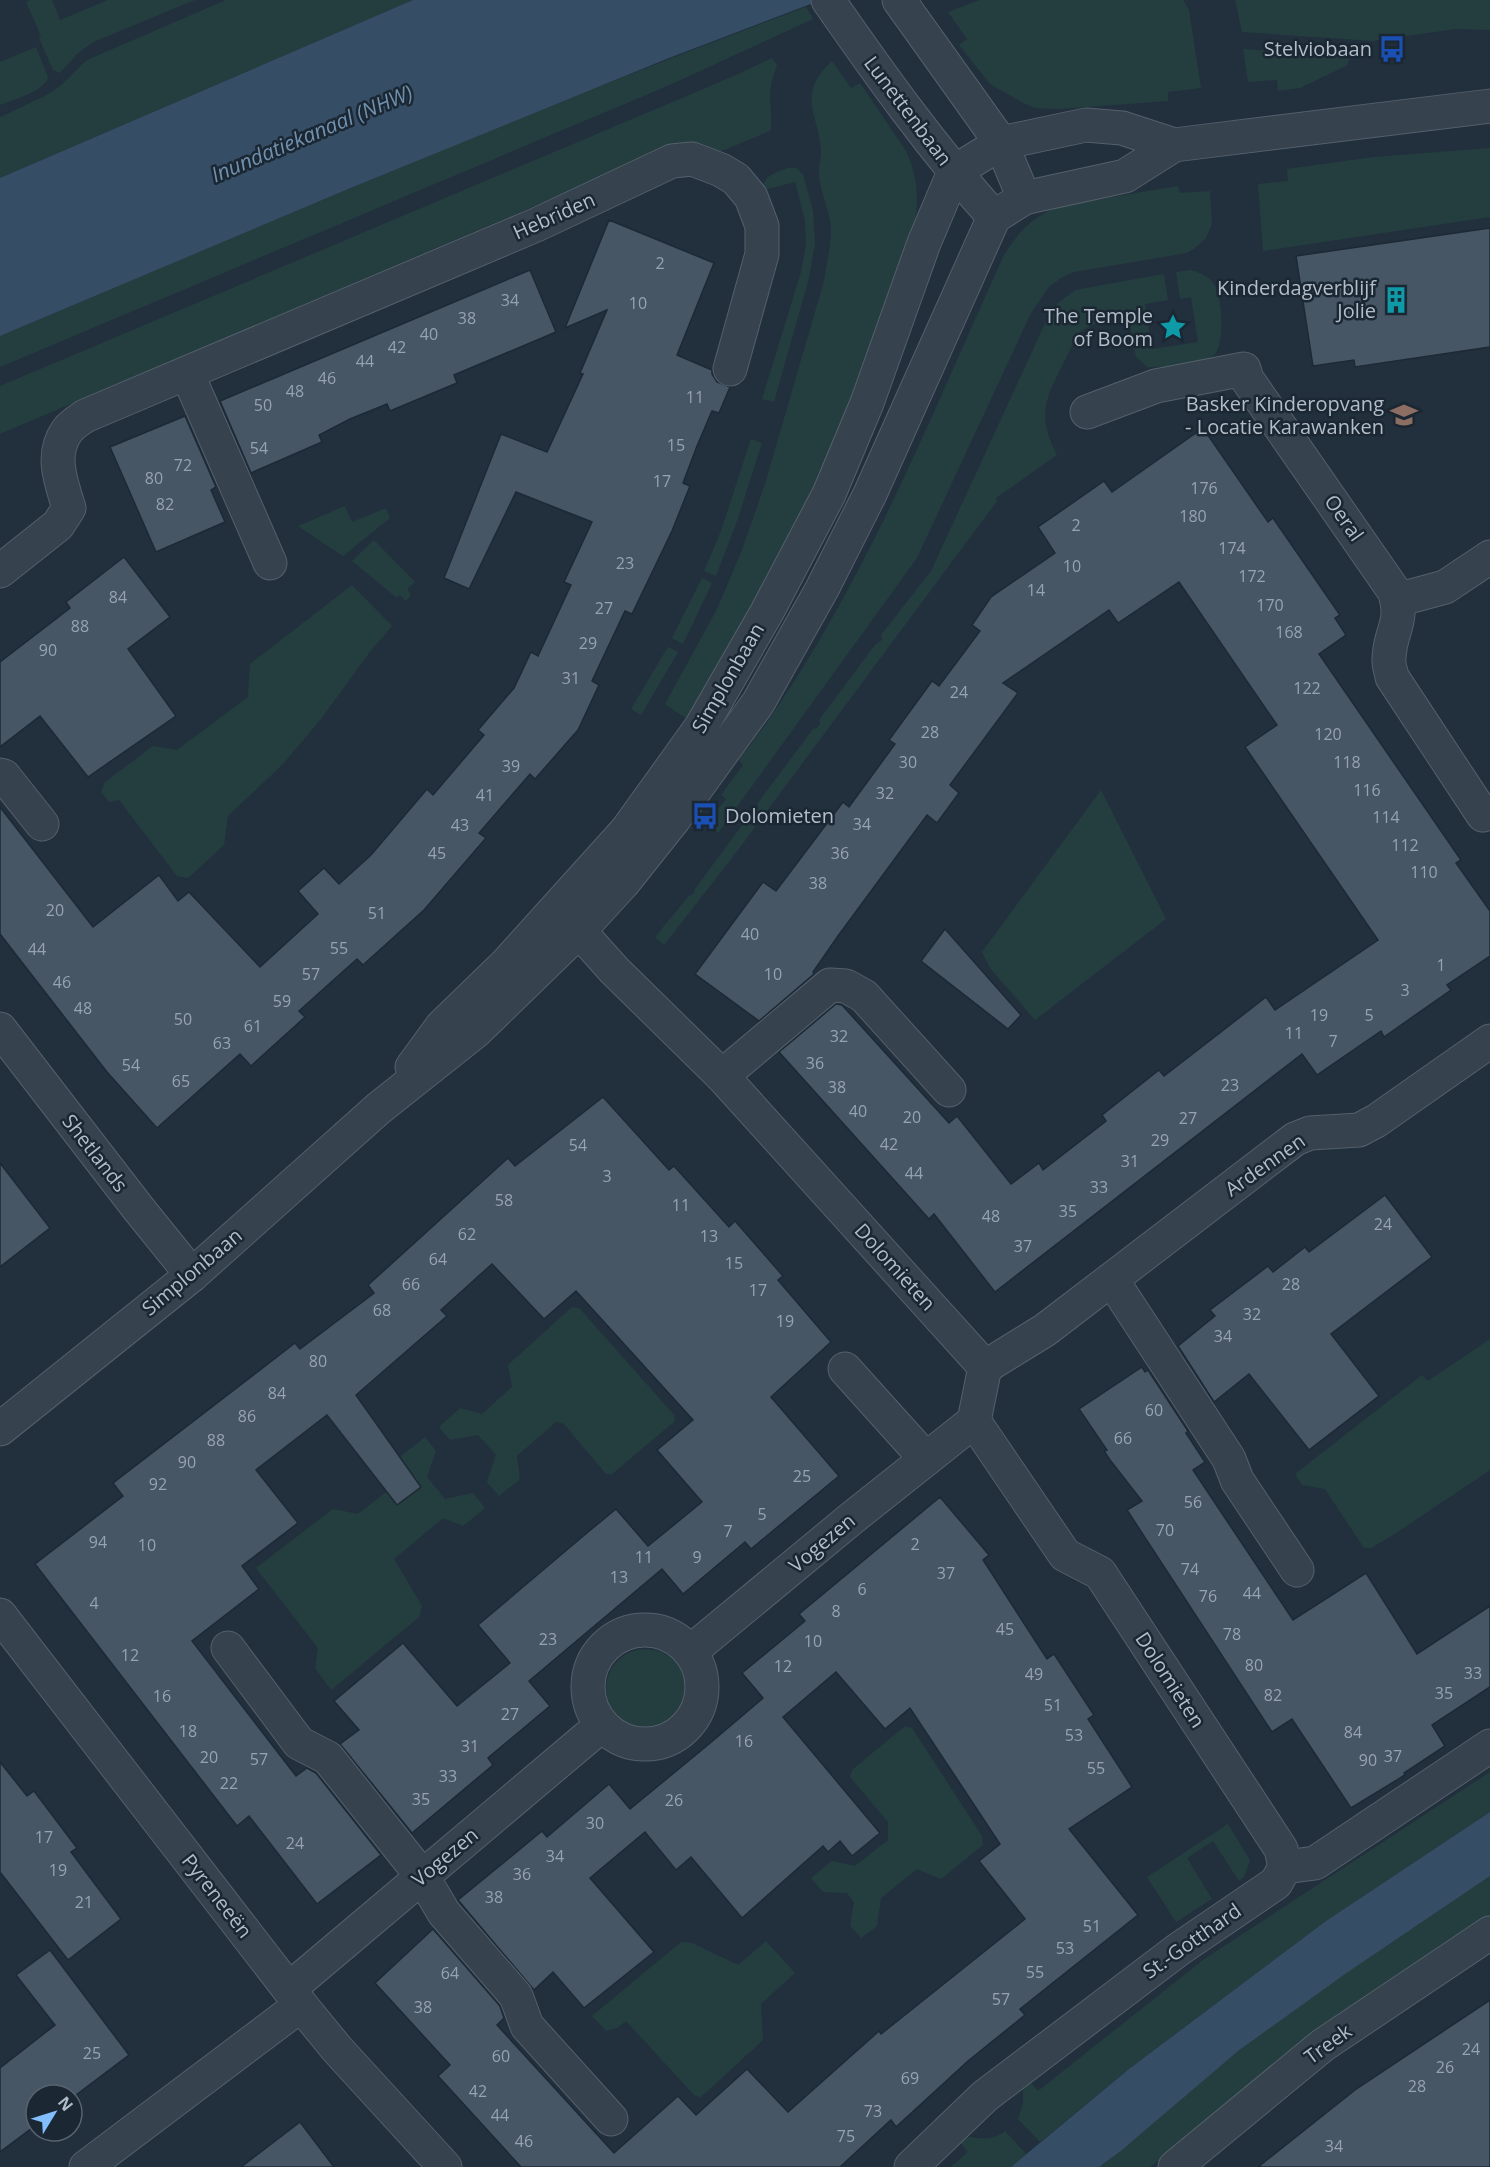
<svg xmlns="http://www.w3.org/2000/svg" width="1490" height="2167" viewBox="0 0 1490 2167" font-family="'Open Sans',sans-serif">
  <rect width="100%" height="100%" fill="#22303e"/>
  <g fill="#243e3f">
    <polygon points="30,0 52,0 60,20 108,0 195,0 93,42 77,54 60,73 53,70 39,38 41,36 26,2"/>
    <polygon points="226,0 413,0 0,178 0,117 45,96 59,87 87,60"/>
    <polygon points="980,0 1183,0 1189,10 1201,88 1168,92 1168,101 1060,109 1036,108 1025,104 990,84 959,45 967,39 948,12"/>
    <polygon points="1235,0 1490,0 1490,30 1455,29 1373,41 1242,32"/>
    <path d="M806,7L813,19L672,84L0,367V336C267,223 534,108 806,7Z"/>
    <path d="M36,47L48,77C45,91 13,100 0,105V62Z"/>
    <polygon points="1243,49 1349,56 1348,65 1300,88 1278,91 1277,80 1248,82"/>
    <path d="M772,58L777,65C773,75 770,86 770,98C770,109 773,120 770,131L717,153H659L0,434V386L734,76Z"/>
    <path d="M832,61L851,88L860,83L906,151C918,177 919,200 914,227L821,482L690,721L665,704L717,609L742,550L765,484L824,281C827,261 833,240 830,220C827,205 820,190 819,175C818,167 821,159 821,152C819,113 795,95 832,61Z"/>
    <polygon points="1490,148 1490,217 1263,251 1258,184 1288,181 1287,169 1374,157"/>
    <path d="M787,168H796L803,174L813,211L815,243L809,278L774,402L762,399L801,272L806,244L805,220L795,182L763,190C763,175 776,173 787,168Z"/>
    <path d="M1178,186L1180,193L1210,191L1212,224L1206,238L1195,248L1187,253L1074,272L1061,278L1049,287L1031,313L917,558L718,833L706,824L726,799L721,795L743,765L739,760C854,612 926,427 1003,257C1019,230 1033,216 1063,205Z"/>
    <path d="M1191,270C1202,273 1212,278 1216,288C1222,301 1225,345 1214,355C1205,364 1160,368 1147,367L1136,357L1129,320C1114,322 1096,321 1083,330C1075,336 1071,349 1066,358C1047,396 1035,413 1057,455L996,498L997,501L735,854L664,945L655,937L688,897L694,893L695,889L751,813L758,808L757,804L813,729L817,728L820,724L819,720L875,645L882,640L881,635L931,571L1048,317L1058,303L1075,290L1164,274L1168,300L1145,304L1152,349L1198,342L1191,297L1180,299L1176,272Z"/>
    <polygon points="751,439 762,443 737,521 716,576 704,571 721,531"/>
    <polygon points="345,506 352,522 386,508 390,518 343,556 298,526"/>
    <polygon points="374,540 415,582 407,589 411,595 406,601 400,595 397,598 352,561"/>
    <polygon points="702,578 712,583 683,644 672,638"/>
    <polygon points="352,585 392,626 369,653 321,719 283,764 228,816 224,845 188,878 177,876 119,800 109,802 101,792 105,782 153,746 177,750 248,697 250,664"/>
    <polygon points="668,647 678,652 641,715 631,709"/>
    <polygon points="1101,790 1166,919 1035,1020 990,968 982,952"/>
    <polygon points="572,1307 579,1308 675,1416 674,1422 612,1474 606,1474 563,1423 556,1422 517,1456 520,1479 499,1496 487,1482 496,1455 478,1435 450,1440 439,1427 460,1408 482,1414 512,1387 508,1365"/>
    <polygon points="1490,1339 1490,1470 1393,1535 1371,1548 1364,1548 1325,1489 1302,1485 1295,1474 1422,1375 1428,1381"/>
    <polygon points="425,1437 436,1451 427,1477 445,1499 473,1493 485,1508 463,1526 443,1518 394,1559 422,1606 419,1617 331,1690 315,1668 318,1648 256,1568 333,1509 358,1514 403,1479 401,1456"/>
    <circle cx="646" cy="1689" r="40"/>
    <polygon points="905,1726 912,1728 982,1836 983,1845 941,1879 917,1869 881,1898 877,1926 861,1938 850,1926 854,1902 847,1893 823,1892 811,1878 832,1861 855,1866 888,1840 888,1822 850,1777 852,1770"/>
    <polygon points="1490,1772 1490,1812 1326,1921 1129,2069 1040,2142 1018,2119 1023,2104 1023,2086 1029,2081 1038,2091 1203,1960"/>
    <polygon points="1228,1824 1250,1860 1244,1877 1239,1881 1213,1841 1187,1858 1212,1899 1176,1922 1147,1877"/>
    <path d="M1490,1876V1920L1315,2041L1150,2167H1099C1148,2131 1191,2088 1239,2050C1320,1988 1406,1933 1490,1876Z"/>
    <polygon points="766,1941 795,1973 761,2004 763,2040 701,2097 694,2095 626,2021 617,2028 606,2031 592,2016 681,1942 692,1943 738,1965"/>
    <path d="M1005,2131L1026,2154L1011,2167H951L968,2152L959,2141L965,2136C979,2139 994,2141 1005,2131Z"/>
  </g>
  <g fill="#354e66">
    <polygon points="413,0 821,0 669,58 353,187 0,336 0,178"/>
    <polygon points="1490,1812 1490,1876 1345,1974 1238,2051 1122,2150 1099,2167 1011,2167 1129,2069 1326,1921"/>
  </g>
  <g fill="#465664" stroke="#1d2935" stroke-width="1.5">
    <polygon points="609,220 714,263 677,355 712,370 712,374 717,382 730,387 719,413 712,411 697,446 683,483 690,486 672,531 632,614 625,611 592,681 599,685 578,730 535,779 530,774 479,833 486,838 424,910 363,965 357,959 299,1011 305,1017 251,1066 240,1054 157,1128 107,1072 0,934 0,807 93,927 159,875 178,901 189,892 260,967 318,914 298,891 324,868 339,884 371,855 427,789 433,795 484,735 478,730 514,688 531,652 538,656 571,585 564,582 592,522 516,492 469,589 444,578 501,434 547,452 583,374 580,373 607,310 565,328"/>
    <polygon points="1490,228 1490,347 1355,367 1354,360 1313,366 1296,256"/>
    <polygon points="530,270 556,332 454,375 457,383 390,411 387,404 350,419 319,435 322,442 251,473 220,401"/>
    <polygon points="185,416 216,487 211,490 225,522 156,552 110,447"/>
    <polygon points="1203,428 1268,522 1273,518 1340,615 1335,618 1346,635 1319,654 1461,860 1456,863 1490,911 1490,956 1447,985 1451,990 1384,1037 1381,1031 1317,1075 1302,1054 995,1292 934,1214 929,1219 779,1052 836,1004 842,1005 949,1123 957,1116 1011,1184 1039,1163 1043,1170 1106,1121 1102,1115 1159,1070 1164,1076 1266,997 1275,1010 1378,940 1245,747 1277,725 1179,582 1118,623 1109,610 1003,683 1018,693 950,785 959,793 937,823 927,815 838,936 813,972 814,974 759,1021 695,974 763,882 776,891 843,802 849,807 895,744 889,740 932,681 939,686 980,631 972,625 991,597 1055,553 1038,527 1104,481 1112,492"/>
    <polygon points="124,557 170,617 128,649 176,716 88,777 40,716 0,747 0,662 70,608 66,602"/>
    <polygon points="945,929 1021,1015 1008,1029 921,961"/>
    <polygon points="603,1097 669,1170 674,1166 729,1227 735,1221 783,1276 778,1280 831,1342 771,1397 839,1476 751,1549 745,1542 683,1594 662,1569 529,1681 550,1706 488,1758 493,1765 412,1833 340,1744 359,1730 334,1701 403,1643 457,1706 510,1663 478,1625 588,1532 616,1509 648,1546 702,1502 657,1450 693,1420 576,1291 544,1319 492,1264 441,1310 447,1316 356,1395 421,1487 397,1505 327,1415 256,1470 298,1523 242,1566 259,1589 192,1641 296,1776 307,1768 316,1773 381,1855 317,1904 249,1816 237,1826 35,1564 123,1496 113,1483 295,1343 300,1349 374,1293 368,1285 508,1158 515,1166"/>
    <polygon points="0,1163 50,1228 0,1267"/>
    <polygon points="1385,1195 1432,1257 1331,1334 1379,1396 1309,1450 1249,1374 1214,1402 1178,1346 1215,1316 1210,1310 1268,1266 1273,1272 1305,1247 1309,1252"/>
    <polygon points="1142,1367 1145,1372 1148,1370 1188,1431 1186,1433 1205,1462 1193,1470 1293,1620 1366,1573 1417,1654 1490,1606 1490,1687 1432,1725 1445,1746 1404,1773 1405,1775 1351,1808 1292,1719 1272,1732 1127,1510 1142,1501 1110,1460 1104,1451 1107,1450 1079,1409"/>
    <polygon points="940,1497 989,1555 983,1560 1047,1659 1054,1654 1094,1715 1088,1719 1132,1787 1069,1829 1138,1915 1020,2009 1025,2015 968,2061 896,2127 891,2120 840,2167 521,2167 438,2076 450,2065 375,1983 433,1929 500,2006 504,2018 497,2025 614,2153 678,2096 696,2115 747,2069 788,2112 879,2031 881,2034 1025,1919 979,1861 1000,1844 910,1708 885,1729 836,1672 783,1717 880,1833 852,1856 840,1841 828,1852 823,1846 742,1918 691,1857 676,1870 645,1832 590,1878 654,1952 584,2008 553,1972 534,1990 458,1900 542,1831 547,1837 609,1784 630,1809 709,1744 763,1698 742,1673 805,1621 799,1614"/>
    <polygon points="0,1762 27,1796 34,1791 77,1848 71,1852 121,1919 68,1960 0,1872"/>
    <polygon points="50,1950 129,2055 72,2098 72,2095 36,2095 36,2125 0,2152 0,2068 55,2025 16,1975"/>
    <polygon points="1490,2000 1490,2167 1258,2167 1355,2090"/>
    <polygon points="300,2122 334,2167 241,2167"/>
  </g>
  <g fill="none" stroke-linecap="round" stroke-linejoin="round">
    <defs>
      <g id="minor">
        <path d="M828,0C880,75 933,149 994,217"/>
        <polyline points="899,0 1001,143 1024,198"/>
        <polyline points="994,217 1024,198 1125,176 1174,145 1490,106"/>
        <polyline points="187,373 270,563"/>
        <path d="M1087,412L1156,386L1244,369L1247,379L1394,591C1405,622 1390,630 1389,658C1388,664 1391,671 1392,677L1483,815"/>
        <path d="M0,571L58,525L69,508C61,482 50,455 67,431C71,425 79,420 85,416L536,225L672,161L692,159L721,170L736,179L751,197L762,226V254L730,369"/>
        <polyline points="1397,600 1445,587 1490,557"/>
        <polyline points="0,775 4,776 42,824"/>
        <polyline points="564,914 614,970 722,1076 985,1367"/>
        <polyline points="0,1029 138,1208 192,1275"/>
        <polyline points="412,1067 442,1026 507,963 627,830 701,727 767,612 829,494 867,403 924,243 954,172 1001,143 1086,125 1122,128 1174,145"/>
        <polyline points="722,1076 830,985 846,986 864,996 949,1090"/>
        <polyline points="1112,1280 1229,1459 1237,1480 1297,1570"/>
        <polyline points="985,1367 1045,1330 1295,1139 1310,1133 1359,1130 1376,1121 1490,1041"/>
        <polyline points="845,1369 926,1459"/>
        <polyline points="974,1421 1065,1555 1100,1573 1281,1849 1285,1867"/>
        <polyline points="0,1429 192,1275 379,1108 476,1031 579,931 623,883 674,819 758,703 822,589 870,494 994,217"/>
        <polyline points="0,1615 301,2005 337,2049 445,2167"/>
        <circle cx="645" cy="1687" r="57"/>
        <polyline points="228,1648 299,1743 328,1758 422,1876 444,1913 516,1996 527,2026 611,2119"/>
        <polyline points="690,1652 852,1518 974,1421 985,1367"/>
        <polyline points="289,1989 602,1725"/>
        <polyline points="86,2167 301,2005"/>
        <polyline points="911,2167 985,2096 1179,1949 1276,1883 1285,1867 1315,1863 1490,1746"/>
        <polyline points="1175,2167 1323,2045 1490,1933"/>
      </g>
    </defs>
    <use href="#minor" stroke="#54606c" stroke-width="35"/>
    <use href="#minor" stroke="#36424e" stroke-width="33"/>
  </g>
  <defs>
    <symbol id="bus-bare" viewBox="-9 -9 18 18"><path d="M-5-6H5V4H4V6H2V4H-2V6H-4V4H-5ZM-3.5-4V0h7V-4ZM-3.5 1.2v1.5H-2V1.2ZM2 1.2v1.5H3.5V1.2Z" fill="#1a4fb4" stroke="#1b2733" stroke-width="2.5" paint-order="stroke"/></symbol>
    <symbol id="building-bare" viewBox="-9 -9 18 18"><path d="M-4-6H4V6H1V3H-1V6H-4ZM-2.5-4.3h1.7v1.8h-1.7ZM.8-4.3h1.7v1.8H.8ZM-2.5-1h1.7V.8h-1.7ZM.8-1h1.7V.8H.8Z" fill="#0f9aa8" stroke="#1b2733" stroke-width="2.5" paint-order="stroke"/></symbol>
    <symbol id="sight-bare" viewBox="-9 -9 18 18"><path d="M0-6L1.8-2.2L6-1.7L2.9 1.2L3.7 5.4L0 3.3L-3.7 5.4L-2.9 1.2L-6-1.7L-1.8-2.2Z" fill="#0f9aa8" stroke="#1b2733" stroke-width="2.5" paint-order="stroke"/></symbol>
    <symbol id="school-bare" viewBox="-9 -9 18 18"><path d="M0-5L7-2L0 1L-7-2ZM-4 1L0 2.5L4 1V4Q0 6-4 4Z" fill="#8d6e63" stroke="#1b2733" stroke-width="2.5" paint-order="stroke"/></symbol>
  </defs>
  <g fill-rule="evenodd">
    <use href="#bus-bare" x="1373" y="30" width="38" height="38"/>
    <use href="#building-bare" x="1377" y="281" width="38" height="38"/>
    <use href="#sight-bare" x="1154" y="308" width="38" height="38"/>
    <use href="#school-bare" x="1385" y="396" width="38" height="38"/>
    <use href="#bus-bare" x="686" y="797" width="38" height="38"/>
  </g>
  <g text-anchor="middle" stroke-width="5" stroke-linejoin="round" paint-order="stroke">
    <g font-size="16" fill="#97a3b0">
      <text x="660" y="269">2</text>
      <text x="510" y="306">34</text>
      <text x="638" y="309">10</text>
      <text x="467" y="324">38</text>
      <text x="429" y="340">40</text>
      <text x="397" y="353">42</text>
      <text x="365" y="367">44</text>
      <text x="327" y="384">46</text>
      <text x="295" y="397">48</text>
      <text x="695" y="403">11</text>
      <text x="263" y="411">50</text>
      <text x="676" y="451">15</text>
      <text x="259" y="454">54</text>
      <text x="183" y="471">72</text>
      <text x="154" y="484">80</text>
      <text x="662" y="487">17</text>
      <text x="1204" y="494">176</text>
      <text x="165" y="510">82</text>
      <text x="1193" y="522">180</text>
      <text x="1076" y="531">2</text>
      <text x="1232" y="554">174</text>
      <text x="625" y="569">23</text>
      <text x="1072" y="572">10</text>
      <text x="1252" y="582">172</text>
      <text x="1036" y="596">14</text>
      <text x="118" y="603">84</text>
      <text x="1270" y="611">170</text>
      <text x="604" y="614">27</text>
      <text x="80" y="632">88</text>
      <text x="1289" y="638">168</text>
      <text x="588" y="649">29</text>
      <text x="48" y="656">90</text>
      <text x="571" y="684">31</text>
      <text x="1307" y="694">122</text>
      <text x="959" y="698">24</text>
      <text x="930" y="738">28</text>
      <text x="1328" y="740">120</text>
      <text x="908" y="768">30</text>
      <text x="1347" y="768">118</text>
      <text x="511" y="772">39</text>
      <text x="1367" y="796">116</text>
      <text x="885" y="799">32</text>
      <text x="485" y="801">41</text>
      <text x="1386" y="823">114</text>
      <text x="862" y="830">34</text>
      <text x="460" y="831">43</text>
      <text x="1405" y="851">112</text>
      <text x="437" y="859">45</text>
      <text x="840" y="859">36</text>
      <text x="1424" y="878">110</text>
      <text x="818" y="889">38</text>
      <text x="55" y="916">20</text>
      <text x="377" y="919">51</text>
      <text x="750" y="940">40</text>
      <text x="339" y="954">55</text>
      <text x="37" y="955">44</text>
      <text x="1441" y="971">1</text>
      <text x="311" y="980">57</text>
      <text x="773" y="980">10</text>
      <text x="62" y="988">46</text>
      <text x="1405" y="996">3</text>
      <text x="282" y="1007">59</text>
      <text x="83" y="1014">48</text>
      <text x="1319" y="1021">19</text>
      <text x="1369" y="1021">5</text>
      <text x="183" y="1025">50</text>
      <text x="253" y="1032">61</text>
      <text x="1294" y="1039">11</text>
      <text x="839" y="1042">32</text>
      <text x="1333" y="1047">7</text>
      <text x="222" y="1049">63</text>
      <text x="815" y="1069">36</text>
      <text x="131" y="1071">54</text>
      <text x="181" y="1087">65</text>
      <text x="1230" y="1091">23</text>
      <text x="837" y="1093">38</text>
      <text x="858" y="1117">40</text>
      <text x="912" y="1123">20</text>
      <text x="1188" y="1124">27</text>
      <text x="1160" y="1146">29</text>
      <text x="889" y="1150">42</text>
      <text x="578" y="1151">54</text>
      <text x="1130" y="1167">31</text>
      <text x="914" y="1179">44</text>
      <text x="607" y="1182">3</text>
      <text x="1099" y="1193">33</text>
      <text x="504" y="1206">58</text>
      <text x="681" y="1211">11</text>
      <text x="1068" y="1217">35</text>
      <text x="991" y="1222">48</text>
      <text x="1383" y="1230">24</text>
      <text x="467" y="1240">62</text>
      <text x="709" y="1242">13</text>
      <text x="1023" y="1252">37</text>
      <text x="438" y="1265">64</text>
      <text x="734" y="1269">15</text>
      <text x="411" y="1290">66</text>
      <text x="1291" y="1290">28</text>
      <text x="758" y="1296">17</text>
      <text x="382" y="1316">68</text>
      <text x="1252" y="1320">32</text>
      <text x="785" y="1327">19</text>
      <text x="1223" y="1342">34</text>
      <text x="318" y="1367">80</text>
      <text x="277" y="1399">84</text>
      <text x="1154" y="1416">60</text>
      <text x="247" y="1422">86</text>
      <text x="1123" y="1444">66</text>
      <text x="216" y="1446">88</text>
      <text x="187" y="1468">90</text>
      <text x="802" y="1482">25</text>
      <text x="158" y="1490">92</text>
      <text x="1193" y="1508">56</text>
      <text x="762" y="1520">5</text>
      <text x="1165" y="1536">70</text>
      <text x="728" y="1537">7</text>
      <text x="98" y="1548">94</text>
      <text x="915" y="1550">2</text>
      <text x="147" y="1551">10</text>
      <text x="644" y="1563">11</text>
      <text x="697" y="1563">9</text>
      <text x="1190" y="1575">74</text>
      <text x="946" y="1579">37</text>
      <text x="619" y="1583">13</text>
      <text x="862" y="1595">6</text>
      <text x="1252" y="1599">44</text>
      <text x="1208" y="1602">76</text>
      <text x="94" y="1609">4</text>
      <text x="836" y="1617">8</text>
      <text x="1005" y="1635">45</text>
      <text x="1232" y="1640">78</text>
      <text x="548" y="1645">23</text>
      <text x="813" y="1647">10</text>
      <text x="130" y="1661">12</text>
      <text x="1254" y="1671">80</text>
      <text x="783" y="1672">12</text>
      <text x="1473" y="1679">33</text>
      <text x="1034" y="1680">49</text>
      <text x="1444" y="1699">35</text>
      <text x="1273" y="1701">82</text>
      <text x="162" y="1702">16</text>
      <text x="1053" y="1711">51</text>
      <text x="510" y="1720">27</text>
      <text x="188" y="1737">18</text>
      <text x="1353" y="1738">84</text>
      <text x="1074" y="1741">53</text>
      <text x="744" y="1747">16</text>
      <text x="470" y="1752">31</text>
      <text x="1393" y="1762">37</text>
      <text x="209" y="1763">20</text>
      <text x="259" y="1765">57</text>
      <text x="1368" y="1766">90</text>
      <text x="1096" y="1774">55</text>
      <text x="448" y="1782">33</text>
      <text x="229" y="1789">22</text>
      <text x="421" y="1805">35</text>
      <text x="674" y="1806">26</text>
      <text x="595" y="1829">30</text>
      <text x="44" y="1843">17</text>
      <text x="295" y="1849">24</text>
      <text x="555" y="1862">34</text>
      <text x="58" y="1876">19</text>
      <text x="522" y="1880">36</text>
      <text x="494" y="1903">38</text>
      <text x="84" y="1908">21</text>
      <text x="1092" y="1932">51</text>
      <text x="1065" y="1954">53</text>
      <text x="1035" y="1978">55</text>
      <text x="450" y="1979">64</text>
      <text x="1001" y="2005">57</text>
      <text x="423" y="2013">38</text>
      <text x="1471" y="2055">24</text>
      <text x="92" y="2059">25</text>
      <text x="501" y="2062">60</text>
      <text x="1445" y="2073">26</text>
      <text x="910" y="2084">69</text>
      <text x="1417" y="2092">28</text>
      <text x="478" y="2097">42</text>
      <text x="873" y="2117">73</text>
      <text x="500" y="2121">44</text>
      <text x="846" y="2142">75</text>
      <text x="524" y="2147">46</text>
      <text x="1334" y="2152">34</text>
    </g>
    <g font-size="20" fill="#b2bdc9" stroke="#1b2733" text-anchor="end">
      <text x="1372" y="56">Stelviobaan</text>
      <text x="1376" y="295">Kinderdagverblijf<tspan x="1376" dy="23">Jolie</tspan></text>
      <text x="1153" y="323">The Temple<tspan x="1153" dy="23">of Boom</tspan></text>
      <text x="1384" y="411">Basker Kinderopvang<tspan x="1384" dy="23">- Locatie Karawanken</tspan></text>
      <text x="725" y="823" text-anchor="start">Dolomieten</text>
    </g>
    <g font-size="20" fill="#b2bdc9" stroke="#1b2733">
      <text transform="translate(908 111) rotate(53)" y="7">Lunettenbaan</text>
      <text transform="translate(554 216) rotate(-24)" y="7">Hebriden</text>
      <text transform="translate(1344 518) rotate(55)" y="7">Oeral</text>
      <text transform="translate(728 678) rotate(-60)" y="7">Simplonbaan</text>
      <text transform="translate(95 1153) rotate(52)" y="7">Shetlands</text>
      <text transform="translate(1265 1165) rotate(-35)" y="7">Ardennen</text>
      <text transform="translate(895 1267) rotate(48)" y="7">Dolomieten</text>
      <text transform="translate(192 1272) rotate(-40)" y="7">Simplonbaan</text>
      <text transform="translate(822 1543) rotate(-40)" y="7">Vogezen</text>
      <text transform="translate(1170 1680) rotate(57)" y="7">Dolomieten</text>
      <text transform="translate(445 1857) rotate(-40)" y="7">Vogezen</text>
      <text transform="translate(217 1896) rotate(52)" y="7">Pyreneeën</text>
      <text transform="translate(1192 1941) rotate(-35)" y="7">St.-Gotthard</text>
      <text transform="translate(1328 2044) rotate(-36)" y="7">Treek</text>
    </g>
    <g font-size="21" font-style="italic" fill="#7091ae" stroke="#1b2733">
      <text transform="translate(312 134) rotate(-23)" y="7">Inundatiekanaal (NHW)</text>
    </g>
  </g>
  <g transform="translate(54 2113) rotate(52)"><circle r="28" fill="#1b2733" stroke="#57636f" stroke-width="1.5"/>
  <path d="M0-4.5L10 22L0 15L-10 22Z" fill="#82befe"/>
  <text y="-9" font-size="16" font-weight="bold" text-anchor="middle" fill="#b2bdc9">N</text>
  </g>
</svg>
